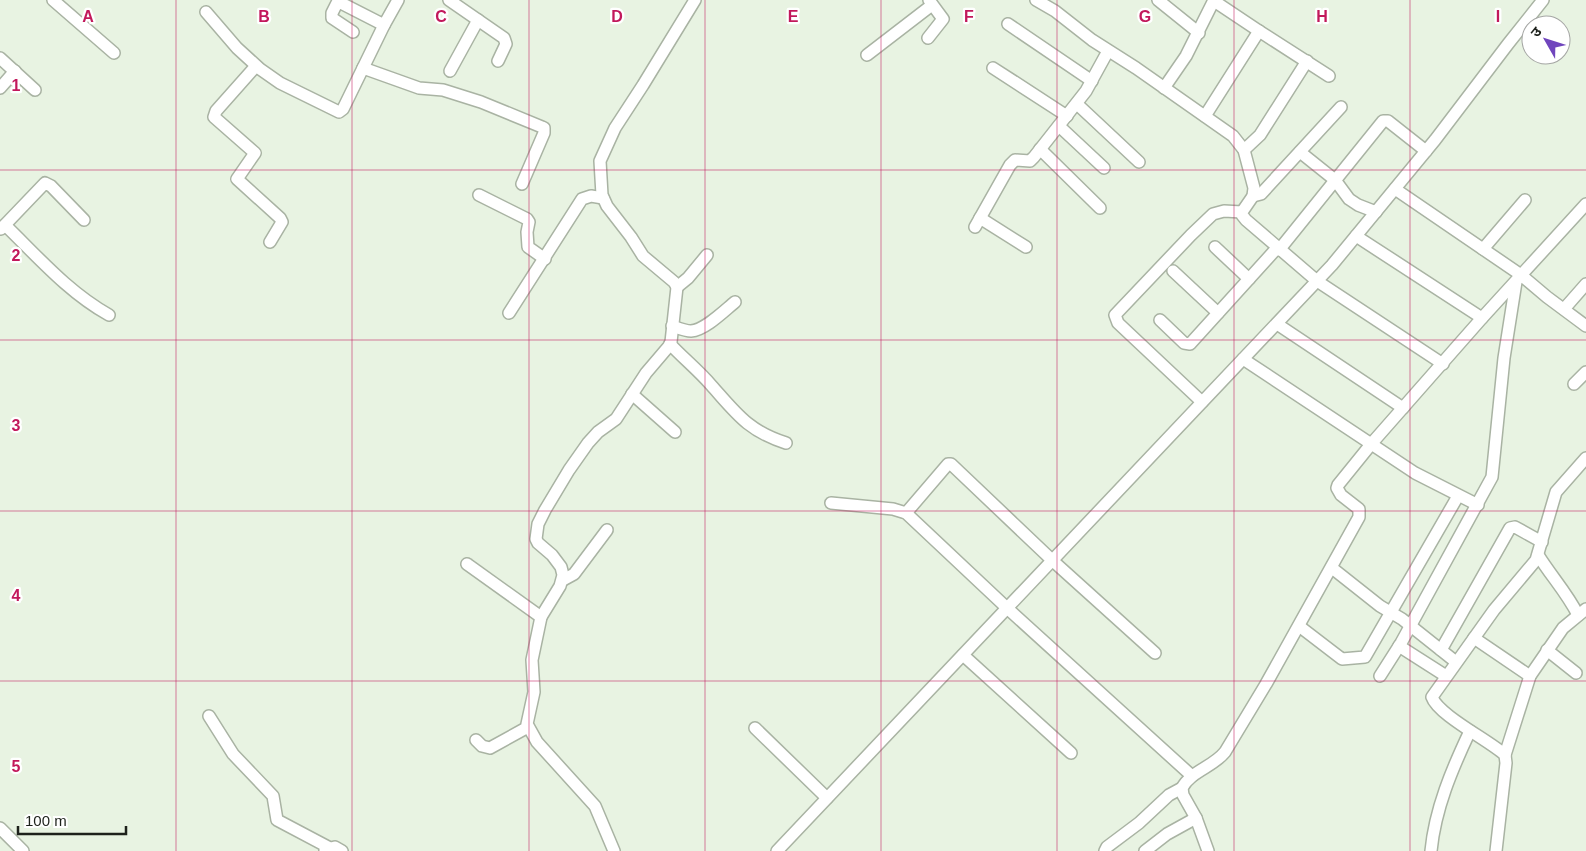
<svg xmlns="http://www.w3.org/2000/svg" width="1586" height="851" viewBox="0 0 1586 851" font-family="Arial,'Noto Sans Devanagari',sans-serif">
  <rect width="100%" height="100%" fill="#e8f3e2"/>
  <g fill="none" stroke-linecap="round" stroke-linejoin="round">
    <defs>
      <g id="minor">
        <polyline points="53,0 114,53"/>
        <polyline points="449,0 504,38 506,44 498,61"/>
        <polyline points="1036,0 1055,11 1092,40 1136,68 1233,136 1244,150 1254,188 1253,196 1242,212 1242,215 1246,220 1317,281 1443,364"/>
        <polyline points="1158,0 1199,33"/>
        <polyline points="1214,1 1259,31 1329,76"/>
        <polyline points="206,12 237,48 260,69 280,83 339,112 343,109 384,25 398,0"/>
        <polyline points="1008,24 1092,81"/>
        <polyline points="353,32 332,18 332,13 337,3 341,3 384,25"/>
        <polyline points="928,38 943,19 929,0"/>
        <polyline points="867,55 932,5"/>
        <polyline points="0,58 35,90"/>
        <polyline points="256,66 216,111 214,117 255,153 237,179 280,218 282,222 270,242"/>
        <polyline points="363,68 419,88 443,90 481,102 542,127 544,128 544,133 522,184"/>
        <polyline points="993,68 1067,116"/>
        <polyline points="450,71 478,20"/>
        <polyline points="0,88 15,71"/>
        <polyline points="1164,88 1186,56 1214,0"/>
        <polyline points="1077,104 1139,162"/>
        <polyline points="1205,116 1259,31"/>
        <polyline points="1059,126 1104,168"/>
        <polyline points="1040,149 1100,208"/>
        <polyline points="1244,150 1260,135 1307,61"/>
        <polyline points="1300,152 1335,180 1349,199 1358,205 1376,212"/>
        <polyline points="1395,189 1521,275 1547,297 1586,326"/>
        <polyline points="479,195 527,219 529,222 527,232 528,247 545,259"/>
        <polyline points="1253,196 1261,194 1341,107"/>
        <polyline points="980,218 1026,247"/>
        <path d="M5,225C38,257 68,292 109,315"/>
        <polyline points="975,227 1010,165 1015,160 1030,161 1034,157 1086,91 1108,51"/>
        <polyline points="1,229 45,183 51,186 84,220"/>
        <polyline points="1356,236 1482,318"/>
        <polyline points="1215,247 1249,279"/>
        <polyline points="1483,249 1525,200"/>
        <polyline points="1279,250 1383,121 1388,121 1426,151"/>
        <polyline points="1173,271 1218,313"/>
        <polyline points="677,287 688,278 707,255"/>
        <polyline points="1564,309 1586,284"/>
        <polyline points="509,313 582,199 591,196 603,198"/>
        <polyline points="1160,320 1184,343 1190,344 1277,248"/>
        <polyline points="1277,324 1403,408"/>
        <path d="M672,326C678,328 685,331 691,331C705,330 724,311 735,302"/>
        <path d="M670,344C683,358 698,370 711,385C736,413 748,431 786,443"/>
        <polyline points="1243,359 1415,473 1478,505"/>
        <polyline points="1574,384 1586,372"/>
        <polyline points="632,394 675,432"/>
        <polyline points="1202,402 1118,323 1115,315 1191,235 1213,214 1224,211 1242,212"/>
        <polyline points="831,503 893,509 906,513 1007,608 1192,776"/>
        <polyline points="906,513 948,464 951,464 1053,561 1155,653"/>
        <path d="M1538,555C1551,576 1567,593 1578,615"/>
        <polyline points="467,564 541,617"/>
        <polyline points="1332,568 1380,606 1402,619 1456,662"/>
        <polyline points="563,580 574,574 607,530"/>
        <polyline points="1299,626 1342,659 1365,657 1458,496"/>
        <polyline points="1474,638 1530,676"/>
        <polyline points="1399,646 1446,676"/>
        <polyline points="1441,650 1510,528 1515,527 1542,542"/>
        <polyline points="1547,650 1576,673"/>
        <polyline points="963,655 1071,753"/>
        <polyline points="1380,676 1401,643 1492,477 1504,358 1516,282"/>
        <polyline points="209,716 233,754 273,796 277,820 330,848"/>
        <polyline points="755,728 827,798"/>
        <polyline points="476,740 482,746 490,748 528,727"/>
        <polyline points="1505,755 1530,676 1563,628 1586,609"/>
        <polyline points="0,828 23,851"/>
        <polyline points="325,850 335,847 342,851"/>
        <polyline points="614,851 595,806 537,742 527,724 534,692 532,660 541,617 560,586 563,575 561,567 552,555 538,543 536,539 538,524 545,510 569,470 588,443 598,432 616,419 646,373 669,346 671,342 677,287 674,282 643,256 631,237 607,206 602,195 600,161 615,128 643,85 695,0"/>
        <polyline points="777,851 1332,265 1435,140 1508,44 1543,0"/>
        <polyline points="1105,851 1107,847 1139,823 1169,795 1182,788"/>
        <polyline points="1145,851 1167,834 1196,818"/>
        <path d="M1208,851L1196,818L1183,795L1182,788C1191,771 1213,767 1225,752L1266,684L1359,517V509L1341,495L1337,488L1338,485L1372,443L1482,318L1586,204"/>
        <path d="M1431,851C1435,809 1452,769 1470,731"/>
        <path d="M1496,851L1506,763L1505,755C1490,741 1438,715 1432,697L1494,610L1536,560L1556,492L1586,458"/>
      </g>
    </defs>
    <use href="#minor" stroke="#a9b3a3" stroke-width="14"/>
    <use href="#minor" stroke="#fff" stroke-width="11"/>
  </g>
  <path fill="none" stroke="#c2185b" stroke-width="1" stroke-opacity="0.55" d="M176,0V851M352,0V851M529,0V851M705,0V851M881,0V851M1057,0V851M1234,0V851M1410,0V851M0,170H1586M0,340H1586M0,511H1586M0,681H1586"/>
  <g font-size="16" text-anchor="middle" font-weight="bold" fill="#c2185b" stroke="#fff" stroke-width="4.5" stroke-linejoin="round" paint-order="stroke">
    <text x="88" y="22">A</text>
    <text x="264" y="22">B</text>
    <text x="441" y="22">C</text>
    <text x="617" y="22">D</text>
    <text x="793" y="22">E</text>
    <text x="969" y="22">F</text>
    <text x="1145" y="22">G</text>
    <text x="1322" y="22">H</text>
    <text x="1498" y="22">I</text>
    <text x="16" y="91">1</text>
    <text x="16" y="261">2</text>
    <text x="16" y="431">3</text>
    <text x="16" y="601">4</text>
    <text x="16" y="772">5</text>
  </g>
  <g transform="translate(1546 40) rotate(309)"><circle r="24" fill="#ffffff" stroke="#a5a6a4"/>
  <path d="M0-4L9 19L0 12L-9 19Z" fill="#7045bd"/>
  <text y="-8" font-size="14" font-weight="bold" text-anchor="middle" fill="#1d211b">उ</text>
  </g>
  <path d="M18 826v8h108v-8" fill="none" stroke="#1d211b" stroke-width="2.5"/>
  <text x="25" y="826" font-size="15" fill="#1d211b" stroke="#ffffff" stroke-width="4" paint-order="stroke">100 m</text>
</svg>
